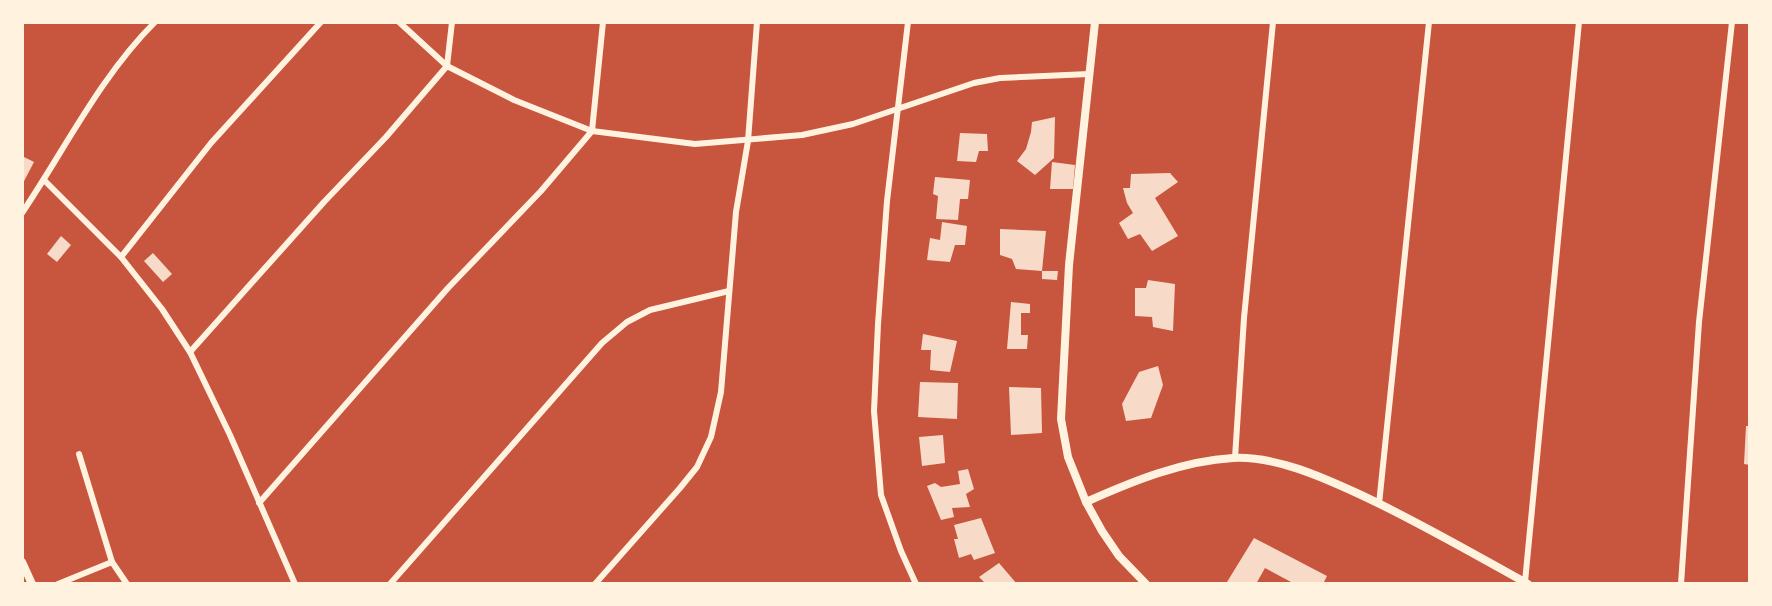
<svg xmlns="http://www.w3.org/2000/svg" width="1772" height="606" viewBox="0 0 1772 606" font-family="Roboto,sans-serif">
  <rect width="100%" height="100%" fill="#c8553d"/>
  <g fill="#f7dbc8">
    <polygon points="1055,117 1054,158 1035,175 1017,161 1026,149 1031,132 1032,122"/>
    <polygon points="960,133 987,134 988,151 979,151 976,162 957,161"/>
    <polygon points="22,156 34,162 22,185"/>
    <polygon points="1052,162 1075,165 1073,189 1050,189"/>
    <polygon points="1170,173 1178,182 1155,198 1178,236 1152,251 1140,234 1128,239 1119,223 1133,213 1127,203 1123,188 1130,188 1131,174"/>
    <polygon points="935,177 970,180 968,199 960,199 958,220 936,219 938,196 933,194"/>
    <polygon points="942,222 967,226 965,245 955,245 950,262 927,260 930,238 940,240"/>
    <polygon points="1000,229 1046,231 1042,271 1016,269 1012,259 1000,255"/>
    <polygon points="61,236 71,245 57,262 47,254"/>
    <polygon points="153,253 172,274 163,282 144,261"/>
    <polygon points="1042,271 1058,271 1057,280 1042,279"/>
    <polygon points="1148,280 1175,284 1173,331 1153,327 1152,317 1135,316 1135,288 1146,288"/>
    <polygon points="1011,302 1030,304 1030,313 1021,313 1021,335 1028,335 1027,349 1007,349"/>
    <polygon points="923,334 957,341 950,372 930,370 931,350 921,350"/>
    <polygon points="1158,366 1163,385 1151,418 1126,421 1122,404 1139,372"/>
    <polygon points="920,382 958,383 957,419 918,417"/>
    <polygon points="1009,387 1041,388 1042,433 1011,435"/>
    <polygon points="1746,426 1750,426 1750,465 1744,464"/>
    <polygon points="943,435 945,463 922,466 919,437"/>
    <polygon points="968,469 974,489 966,494 970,507 952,508 954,517 941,520 927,486 935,483 941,487 960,484 958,471"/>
    <polygon points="981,518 995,553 974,560 971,554 959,558 954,539 958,539 954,525"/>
    <polygon points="1254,538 1327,576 1323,584 1290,584 1291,582 1265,568 1256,584 1230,584 1227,582"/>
    <polygon points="999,563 1017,584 986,584 979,577"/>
  </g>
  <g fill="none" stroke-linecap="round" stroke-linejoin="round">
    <g stroke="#fff3e0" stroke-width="6">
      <polyline points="399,22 447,66 514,100 592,131 695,144 802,135 853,124 974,83 1000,78 1089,74"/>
      <polyline points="908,22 887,201 878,324 874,411 881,495 901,551 916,584"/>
      <polyline points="44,180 121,257 162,309 190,352 230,435 295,584"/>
      <path d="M22,213C65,149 100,77 155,22"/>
      <polyline points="121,257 211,143 321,22"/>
      <polyline points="190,352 324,202 386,137 447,66 452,22"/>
      <polyline points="79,454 112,562 127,584"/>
      <polyline points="1235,458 1244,318 1273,22"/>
      <polyline points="259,503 448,288 541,191 592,131 603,22"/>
      <polyline points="1379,504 1429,22"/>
      <polyline points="1525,582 1579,22"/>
      <polyline points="58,584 112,562"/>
      <polyline points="390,584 602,343 627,322 650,310 729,291"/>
      <polyline points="595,584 680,488 697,467 711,437 721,392 736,212 748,141 757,22"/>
      <polyline points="1681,584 1699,322 1732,22"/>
    </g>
    <g stroke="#fff3e0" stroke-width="8">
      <polyline points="1095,22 1069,265 1061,419 1068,457 1086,502 1102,531 1119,556 1146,584"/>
      <path d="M1086,502C1133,481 1182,461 1233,458C1276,456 1322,477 1359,494C1417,521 1472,553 1528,584"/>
      <polyline points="22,562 32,584"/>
    </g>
  </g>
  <rect width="1772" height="606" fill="none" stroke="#fff3e0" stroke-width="48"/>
</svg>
